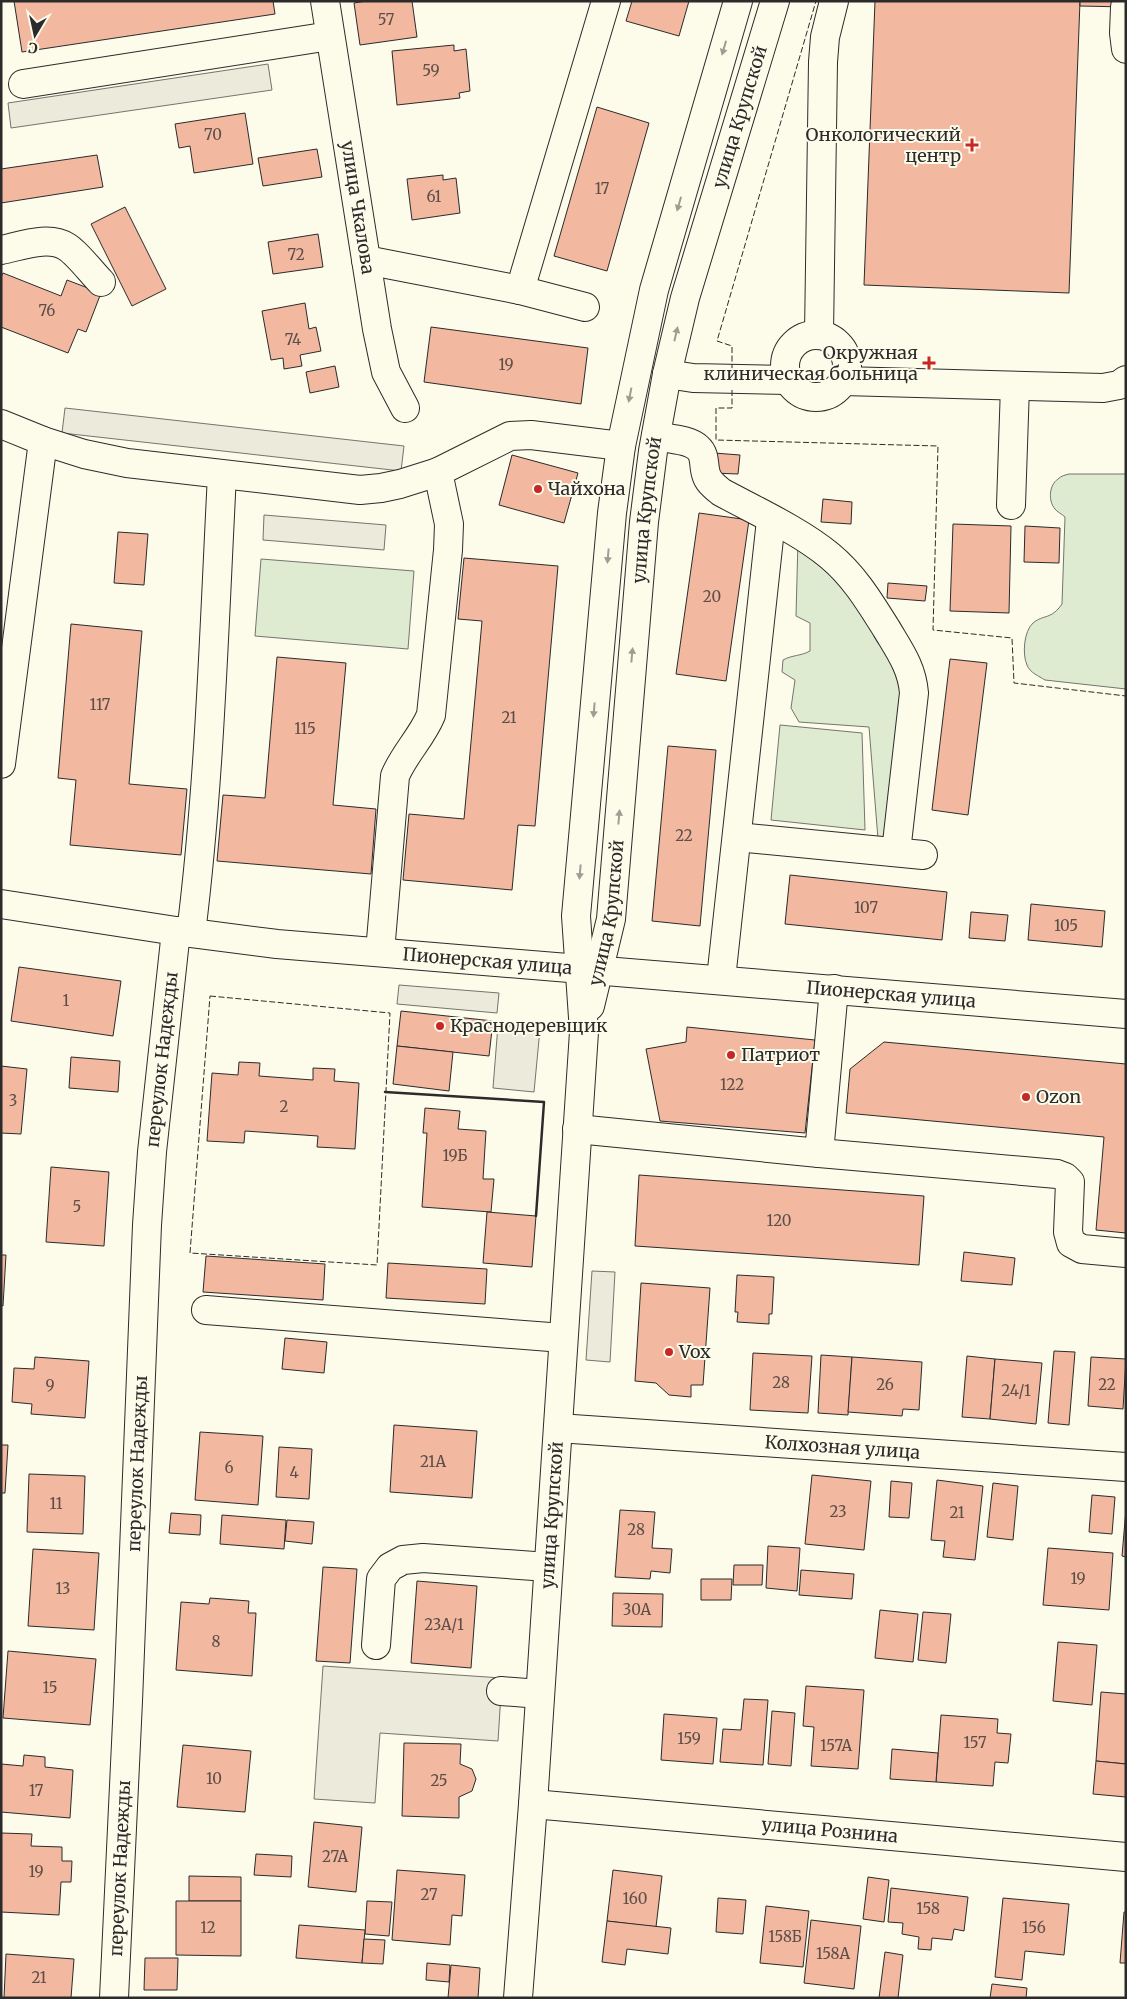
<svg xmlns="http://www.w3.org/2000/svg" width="1127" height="1999" viewBox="0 0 1127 1999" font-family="Merriweather,serif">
  <rect width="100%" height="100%" fill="#fdfbea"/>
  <g fill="#deebd1" stroke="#74746e">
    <path d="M1069,474H1126V689L1045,680C1039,676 1030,673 1027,665C1022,654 1024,631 1033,623C1044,614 1051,620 1062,604L1065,517C1062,514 1057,512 1055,509C1048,501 1049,485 1058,479C1061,476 1065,475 1069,474Z"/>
    <path d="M798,540L826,560L903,667L893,842L878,839L869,727L799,722L791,708L795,680L782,672L783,660C792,655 801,656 810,651V623L796,616Z"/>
    <polygon points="261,559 414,571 408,649 255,636"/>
    <polygon points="780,725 862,733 865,830 771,820"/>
  </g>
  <g fill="#eceadb" stroke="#74746e">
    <polygon points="268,64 272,90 11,128 8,103"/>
    <polygon points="65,408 404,446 401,471 62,433"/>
    <polygon points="264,515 386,525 384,550 263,540"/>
    <polygon points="399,985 499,993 497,1013 397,1004"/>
    <polygon points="498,1025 540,1029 534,1092 493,1088"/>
    <polygon points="592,1271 615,1272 610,1362 586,1360"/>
    <polygon points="323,1666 502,1678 498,1741 380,1733 375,1803 314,1799"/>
  </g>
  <g fill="#f2b8a0" stroke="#2b2b2b">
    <polygon points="14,1 273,1 275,14 22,52"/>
    <polygon points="366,1 412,1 417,37 360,45 354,3"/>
    <polygon points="632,1 689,1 679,36 626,21"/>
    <polygon points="875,1 1080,1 1069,293 864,285"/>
    <polygon points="1080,1 1126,1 1126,7 1080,6"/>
    <polygon points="454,45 454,51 466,49 470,91 459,93 460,98 397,105 392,51"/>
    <polygon points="597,107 649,123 607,271 554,256"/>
    <polygon points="245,113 253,164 194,173 190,146 179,148 175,124"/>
    <polygon points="317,149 322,177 263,186 258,158"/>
    <polygon points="97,155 103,187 1,203 1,169"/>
    <polygon points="443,175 443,180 456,178 460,213 412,220 407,179"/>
    <polygon points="125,207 166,289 132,306 91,224"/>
    <polygon points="318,234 323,267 273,274 268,242"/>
    <polygon points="3,273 61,296 67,280 101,293 86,332 78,329 68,353 1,327 1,277"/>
    <polygon points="305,303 309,329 316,327 321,351 300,355 302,366 284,369 283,358 271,360 262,311"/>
    <polygon points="431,327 588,348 581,404 424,382"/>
    <polygon points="335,366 339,387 310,393 306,372"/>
    <polygon points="714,453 740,455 738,474 713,473"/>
    <polygon points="512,455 578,473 564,523 499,505"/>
    <polygon points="823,499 852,502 851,524 821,522"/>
    <polygon points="699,513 749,520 726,681 676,674"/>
    <polygon points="953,524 1011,526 1009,613 950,611"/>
    <polygon points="1025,526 1060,528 1059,563 1024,562"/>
    <polygon points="118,532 148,534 144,585 114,583"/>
    <polygon points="464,558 558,566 535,826 518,825 512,890 403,880 409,814 464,819 482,621 458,619"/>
    <polygon points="888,583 927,586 925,601 887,598"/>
    <polygon points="71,624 142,631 129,784 187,789 181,855 70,845 76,780 58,778"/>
    <polygon points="277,657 346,663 333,805 376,809 371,874 217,861 223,795 265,798"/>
    <polygon points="950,659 987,663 968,815 932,810"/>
    <polygon points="668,746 716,750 700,926 652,921"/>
    <polygon points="790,875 947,892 942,940 785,924"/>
    <polygon points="1031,904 1105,911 1102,947 1028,940"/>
    <polygon points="971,912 1008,915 1005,941 969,938"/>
    <polygon points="19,967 121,981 113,1036 11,1021"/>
    <polygon points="401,1011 493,1021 489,1056 397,1046"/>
    <polygon points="687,1027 815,1040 805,1133 660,1121 646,1049 686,1042"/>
    <polygon points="884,1042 1126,1064 1126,1233 1096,1230 1104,1137 846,1113 850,1069"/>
    <polygon points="397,1046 453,1052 449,1091 393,1084"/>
    <polygon points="71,1057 120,1061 118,1092 69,1088"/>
    <polygon points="239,1062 260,1063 259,1076 313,1080 313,1068 335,1069 334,1081 359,1083 355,1149 317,1147 318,1136 245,1131 244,1143 207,1141 212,1073 238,1075"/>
    <polygon points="1,1066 27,1069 21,1134 1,1133"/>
    <polygon points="425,1108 460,1111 458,1129 486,1131 483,1179 494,1179 491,1212 422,1207 427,1133 423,1133"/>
    <polygon points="51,1167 109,1172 104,1246 46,1242"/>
    <polygon points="639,1175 924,1196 919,1265 635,1246"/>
    <polygon points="487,1212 536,1216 532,1267 483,1263"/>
    <polygon points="964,1252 1015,1258 1012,1285 961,1281"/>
    <polygon points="1,1255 6,1255 3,1306 1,1305"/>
    <polygon points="206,1256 325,1264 323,1300 203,1292"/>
    <polygon points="388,1263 487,1269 485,1304 386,1298"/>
    <polygon points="737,1275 774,1277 772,1314 769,1314 769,1324 737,1322 738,1312 735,1312"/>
    <polygon points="641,1283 710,1288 703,1385 691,1385 691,1397 669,1395 656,1383 635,1381"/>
    <polygon points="285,1338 327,1342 324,1373 282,1369"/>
    <polygon points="1054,1351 1075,1352 1069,1425 1048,1423"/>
    <polygon points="753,1353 812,1356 808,1413 750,1410"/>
    <polygon points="821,1355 852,1357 848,1415 818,1413"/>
    <polygon points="967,1356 995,1359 990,1419 962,1417"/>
    <polygon points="35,1357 89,1361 85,1418 31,1414 32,1404 12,1402 14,1368 34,1369"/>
    <polygon points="852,1357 922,1362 919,1410 903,1409 902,1416 848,1412"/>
    <polygon points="1091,1357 1126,1359 1123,1409 1088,1406"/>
    <polygon points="995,1359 1042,1363 1036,1424 990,1419"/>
    <polygon points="394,1425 477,1431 472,1498 390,1492"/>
    <polygon points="200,1432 263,1436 258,1505 195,1500"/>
    <polygon points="1,1445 8,1445 5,1493 1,1493"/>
    <polygon points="279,1447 312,1449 309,1499 276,1497"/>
    <polygon points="29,1474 85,1476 83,1534 27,1532"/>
    <polygon points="812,1475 871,1481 864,1550 805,1544"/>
    <polygon points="937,1480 983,1486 975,1560 943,1557 945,1541 931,1540"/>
    <polygon points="891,1481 912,1483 909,1518 889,1517"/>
    <polygon points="993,1483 1018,1486 1013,1540 987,1537"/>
    <polygon points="1092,1495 1115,1497 1112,1534 1089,1532"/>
    <polygon points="1126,1509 1126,1557 1122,1556"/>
    <polygon points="620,1510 655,1512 652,1548 672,1549 670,1573 651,1571 650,1579 615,1577"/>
    <polygon points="171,1513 201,1515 200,1535 169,1533"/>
    <polygon points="222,1515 286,1520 284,1549 220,1544"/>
    <polygon points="287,1520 314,1522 312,1544 285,1541"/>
    <polygon points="768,1546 800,1548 797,1591 766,1588"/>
    <polygon points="1048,1548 1113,1553 1109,1610 1043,1605"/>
    <polygon points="33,1549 99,1553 94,1630 28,1626"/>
    <polygon points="734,1565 763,1565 762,1585 733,1585"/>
    <polygon points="323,1567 357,1569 350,1663 316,1661"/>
    <polygon points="801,1570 854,1574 852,1599 799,1595"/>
    <polygon points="701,1579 732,1579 731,1600 701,1600"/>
    <polygon points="417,1581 477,1586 471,1668 411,1663"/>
    <polygon points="613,1593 663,1594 662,1627 612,1626"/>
    <polygon points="210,1598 249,1601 248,1613 256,1613 252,1676 176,1670 181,1602 209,1604"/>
    <polygon points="880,1610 918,1614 913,1662 875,1658"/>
    <polygon points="923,1612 951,1614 946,1663 918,1660"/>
    <polygon points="1058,1642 1097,1645 1092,1705 1053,1701"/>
    <polygon points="8,1651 96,1659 90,1725 3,1718"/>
    <polygon points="806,1686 864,1690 858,1769 811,1766 814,1727 803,1726"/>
    <polygon points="1101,1692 1126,1694 1126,1764 1096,1761"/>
    <polygon points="744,1699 768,1700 763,1765 720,1762 723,1729 741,1730"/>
    <polygon points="772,1711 795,1713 791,1766 768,1764"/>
    <polygon points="664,1714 717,1718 713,1764 661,1760"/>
    <polygon points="941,1715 998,1719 997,1733 1011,1734 1008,1763 995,1762 993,1786 936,1782"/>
    <polygon points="404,1743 461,1744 460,1764 472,1769 476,1779 472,1791 459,1797 459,1818 402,1816"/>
    <polygon points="183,1745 251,1751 245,1812 177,1807"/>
    <polygon points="892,1749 938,1753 936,1782 890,1779"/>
    <polygon points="24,1755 45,1757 45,1767 73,1770 70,1818 1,1812 1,1764 23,1766"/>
    <polygon points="1096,1761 1126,1764 1126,1797 1093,1794"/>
    <polygon points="314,1822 362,1827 356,1892 308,1887"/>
    <polygon points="1,1833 32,1834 31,1846 62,1847 62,1861 72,1861 71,1882 61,1882 59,1915 1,1912"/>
    <polygon points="256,1854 292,1856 291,1877 254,1875"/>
    <polygon points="397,1870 465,1875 462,1916 452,1915 450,1945 392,1940"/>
    <polygon points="613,1870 662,1876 656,1927 607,1921"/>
    <polygon points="189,1876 241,1877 241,1901 189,1901"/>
    <polygon points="868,1877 889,1880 884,1922 863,1919"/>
    <polygon points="891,1888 968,1897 964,1931 954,1929 952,1940 932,1938 931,1950 918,1949 919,1937 902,1934 903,1923 888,1922"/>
    <polygon points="718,1898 746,1900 743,1934 716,1932"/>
    <polygon points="1003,1898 1069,1904 1064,1955 1025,1951 1022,1980 995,1977"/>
    <polygon points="176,1901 241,1901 241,1956 176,1955"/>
    <polygon points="367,1901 392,1902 389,1936 365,1934"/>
    <polygon points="766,1906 809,1911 803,1967 760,1963"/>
    <polygon points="1124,1912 1126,1912 1126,1963 1120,1963"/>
    <polygon points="811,1920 861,1926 854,1989 804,1983"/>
    <polygon points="607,1921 671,1928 668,1954 627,1949 625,1965 602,1962"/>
    <polygon points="299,1925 365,1930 362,1963 296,1958"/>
    <polygon points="364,1939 385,1940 383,1964 362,1963"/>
    <polygon points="885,1952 903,1955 898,1998 879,1998"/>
    <polygon points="6,1954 74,1959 71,1998 4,1998"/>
    <polygon points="145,1958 178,1958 177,1990 144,1990"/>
    <polygon points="427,1963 450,1965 449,1982 426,1980"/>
    <polygon points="451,1965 480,1968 478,1998 448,1998"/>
    <polygon points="992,1984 1027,1988 1026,1998 990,1998"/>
  </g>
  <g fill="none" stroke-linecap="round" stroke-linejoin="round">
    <defs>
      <g id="minor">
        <path id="s1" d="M325,1L377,329L386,372L405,408"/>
        <polyline points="1125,7 1124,33 1126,49"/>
        <polyline points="23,84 330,36"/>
        <path d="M1,250C21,246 49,235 67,247C78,254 91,272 101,282"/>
        <polyline points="366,260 520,290 585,307"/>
        <polyline points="520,290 606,1"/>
        <polyline points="819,334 823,62 825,37 834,1"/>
        <circle cx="816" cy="366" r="31"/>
        <polyline points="667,374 693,378 788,380"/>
        <polyline points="843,381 1103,388 1119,385 1126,380"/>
        <polyline points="1,424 43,441 1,764"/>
        <path d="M656,436C668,439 689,439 698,448C706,455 703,465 706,474C708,482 715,487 721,492C756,511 800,531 830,556C854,576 869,601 886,628C899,650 912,667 914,693L896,852"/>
        <polyline points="43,441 84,454 127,463 360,490 381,488 400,484 438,472 510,436 531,435 621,446"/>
        <polyline points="1011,505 1015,386"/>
        <polyline points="737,837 923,855"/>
        <path id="s2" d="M1,904L176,931L277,944L1126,1014"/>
        <path d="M191,933C210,781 214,628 222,475"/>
        <path d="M380,952L395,776C404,754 422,737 431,715L448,550L449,524L438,472"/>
        <polyline points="721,979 771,520"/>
        <polyline points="577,1129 819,1153 834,989"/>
        <polyline points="819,1153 1057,1174 1065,1177 1070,1182 1068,1232 1071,1243 1082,1249 1126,1253"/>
        <polyline points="206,1310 563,1338"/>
        <path id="s3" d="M558,1428L1126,1467"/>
        <polyline points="376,1645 381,1579 390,1567 403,1560 423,1558 548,1567"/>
        <polyline points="501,1691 540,1694"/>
        <path id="s4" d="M114,1998L128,1701L147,1225L152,1152L176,931"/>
      </g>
      <g id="major">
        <path id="s5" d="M590,1006L611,919L644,522L653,451L667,374L685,298L775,1"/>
        <path id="s6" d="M533,1804L1126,1857"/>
        <path id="s7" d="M518,1998L533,1804L584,1032L576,916L612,513L621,446L654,290L738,1"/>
      </g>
    </defs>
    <use href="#minor" stroke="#2b2b2b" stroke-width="30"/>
    <use href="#major" stroke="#2b2b2b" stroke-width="30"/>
    <use href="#minor" stroke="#fdfbea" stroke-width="28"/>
    <use href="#major" stroke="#fdfbea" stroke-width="28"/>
    <g stroke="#2b2b2b" stroke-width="1" stroke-dasharray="6 2.5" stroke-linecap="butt">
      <polyline points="732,370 732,346 717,341 816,1"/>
      <polyline points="732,390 732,408 716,408 716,440 938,446 933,630 1012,638 1014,683 1126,696"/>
      <polygon points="210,996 390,1013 377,1265 190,1253"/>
    </g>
    <polyline stroke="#2b2b2b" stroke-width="2.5" points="385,1092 544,1102 536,1216"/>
  </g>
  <defs><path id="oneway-solid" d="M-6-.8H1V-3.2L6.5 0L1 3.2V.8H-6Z" transform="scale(1.25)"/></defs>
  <g fill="#9e9d94">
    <use href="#oneway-solid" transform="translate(724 48) rotate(106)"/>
    <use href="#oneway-solid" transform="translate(679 204) rotate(106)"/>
    <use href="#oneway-solid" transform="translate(676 334) rotate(-77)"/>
    <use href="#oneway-solid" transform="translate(630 395) rotate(101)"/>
    <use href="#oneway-solid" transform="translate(608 556) rotate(95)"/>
    <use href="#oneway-solid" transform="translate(632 655) rotate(-85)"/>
    <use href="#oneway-solid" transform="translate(594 710) rotate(95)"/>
    <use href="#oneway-solid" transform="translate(619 817) rotate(-85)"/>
    <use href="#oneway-solid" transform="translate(580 872) rotate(95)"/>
  </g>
  <g fill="#c62828" stroke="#fdfbea" stroke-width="2">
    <path d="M969.5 137.5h5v5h5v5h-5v5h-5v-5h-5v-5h5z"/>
    <path d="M926.5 355.5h5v5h5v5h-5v5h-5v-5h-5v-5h5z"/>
    <circle cx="538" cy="489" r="5"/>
    <circle cx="440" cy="1026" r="5"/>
    <circle cx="731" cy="1055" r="5"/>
    <circle cx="1026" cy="1097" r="5"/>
    <circle cx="669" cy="1352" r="5"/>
  </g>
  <g text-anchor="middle" stroke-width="4" stroke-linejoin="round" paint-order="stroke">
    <g font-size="15" fill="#5d4e48">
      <text x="386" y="25">57</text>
      <text x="431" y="76">59</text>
      <text x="213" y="140">70</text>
      <text x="602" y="194">17</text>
      <text x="434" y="202">61</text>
      <text x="296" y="260">72</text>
      <text x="47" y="316">76</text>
      <text x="293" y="345">74</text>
      <text x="506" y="370">19</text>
      <text x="712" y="602">20</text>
      <text x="100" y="710">117</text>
      <text x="509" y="723">21</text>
      <text x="305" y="734">115</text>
      <text x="684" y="841">22</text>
      <text x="866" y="913">107</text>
      <text x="1066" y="931">105</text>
      <text x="66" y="1006">1</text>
      <text x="732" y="1090">122</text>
      <text x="13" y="1106">3</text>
      <text x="284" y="1112">2</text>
      <text x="455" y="1161">19Б</text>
      <text x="77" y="1212">5</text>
      <text x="779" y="1226">120</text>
      <text x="781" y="1388">28</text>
      <text x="885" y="1390">26</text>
      <text x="1107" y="1390">22</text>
      <text x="50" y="1391">9</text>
      <text x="1016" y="1396">24/1</text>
      <text x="433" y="1467">21А</text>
      <text x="229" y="1473">6</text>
      <text x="294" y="1478">4</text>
      <text x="56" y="1509">11</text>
      <text x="838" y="1517">23</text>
      <text x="957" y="1518">21</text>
      <text x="636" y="1535">28</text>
      <text x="1078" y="1584">19</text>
      <text x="63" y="1594">13</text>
      <text x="637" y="1615">30А</text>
      <text x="444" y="1630">23А/1</text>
      <text x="216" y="1647">8</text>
      <text x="50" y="1693">15</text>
      <text x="689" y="1744">159</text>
      <text x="975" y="1748">157</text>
      <text x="836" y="1751">157А</text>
      <text x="214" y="1784">10</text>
      <text x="439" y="1786">25</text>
      <text x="36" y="1796">17</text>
      <text x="335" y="1862">27А</text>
      <text x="36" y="1877">19</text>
      <text x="429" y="1900">27</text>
      <text x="635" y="1904">160</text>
      <text x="928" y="1914">158</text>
      <text x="208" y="1933">12</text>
      <text x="1034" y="1933">156</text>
      <text x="785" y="1942">158Б</text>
      <text x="833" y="1959">158А</text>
      <text x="39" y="1983">21</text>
    </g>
    <g font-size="18" fill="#2b2b2b" stroke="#fdfbea">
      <text dy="6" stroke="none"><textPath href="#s5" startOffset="905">улица Крупской</textPath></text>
      <text dy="6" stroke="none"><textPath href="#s1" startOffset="209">улица Чкалова</textPath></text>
      <text dy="6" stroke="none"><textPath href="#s5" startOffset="500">улица Крупской</textPath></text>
      <text dy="6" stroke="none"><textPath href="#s5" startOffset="95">улица Крупской</textPath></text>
      <text dy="6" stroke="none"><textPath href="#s2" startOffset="490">Пионерская улица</textPath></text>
      <text dy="6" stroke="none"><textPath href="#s2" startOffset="895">Пионерская улица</textPath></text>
      <text dy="6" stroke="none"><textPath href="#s4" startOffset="940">переулок Надежды</textPath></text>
      <text dy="6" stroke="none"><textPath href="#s3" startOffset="285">Колхозная улица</textPath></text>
      <text dy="6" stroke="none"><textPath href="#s4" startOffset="535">переулок Надежды</textPath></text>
      <text dy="6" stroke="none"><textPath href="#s7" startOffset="484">улица Крупской</textPath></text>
      <text dy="6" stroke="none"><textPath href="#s6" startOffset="298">улица Рознина</textPath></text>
      <text dy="6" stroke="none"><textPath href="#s4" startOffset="130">переулок Надежды</textPath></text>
    </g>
    <g font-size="18" fill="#2b2b2b" stroke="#fdfbea" text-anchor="start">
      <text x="961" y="141" text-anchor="end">Онкологический<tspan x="961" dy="21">центр</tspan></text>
      <text x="918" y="359" text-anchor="end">Окружная<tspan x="918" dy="21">клиническая больница</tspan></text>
      <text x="548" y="495">Чайхона</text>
      <text x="450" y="1032">Краснодеревщик</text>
      <text x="741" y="1061">Патриот</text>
      <text x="1036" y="1103">Ozon</text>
      <text x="679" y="1358">Vox</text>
    </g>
  </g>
  <rect width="1127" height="1999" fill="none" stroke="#2b2b2b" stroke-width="5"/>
  <g transform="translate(35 35) rotate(189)" stroke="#fdfbea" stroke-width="4" paint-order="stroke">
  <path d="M0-4L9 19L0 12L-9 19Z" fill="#2b2b2b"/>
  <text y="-8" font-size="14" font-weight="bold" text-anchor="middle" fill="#2b2b2b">С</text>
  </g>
</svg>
